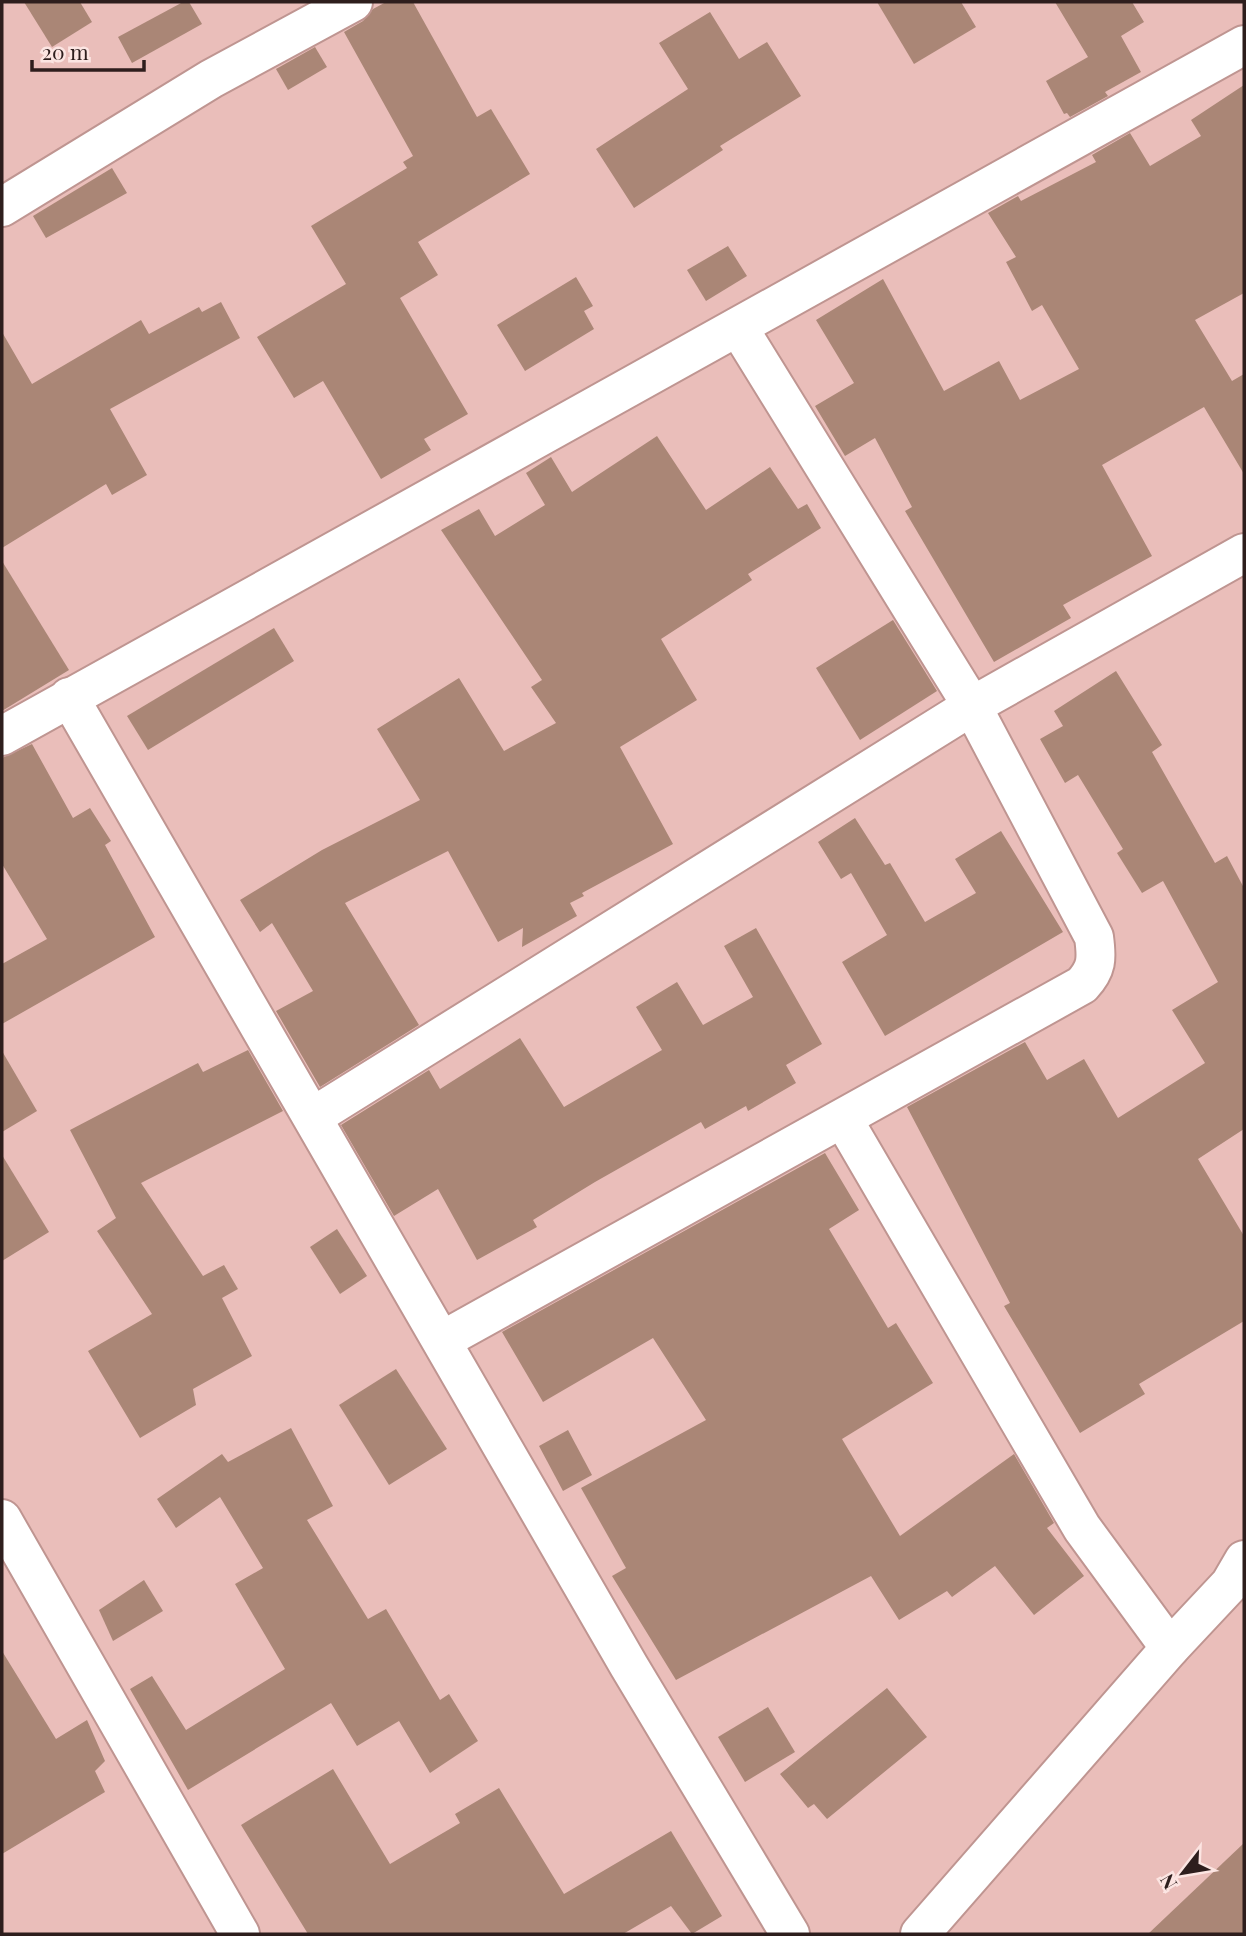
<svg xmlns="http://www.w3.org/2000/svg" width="1246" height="1936" viewBox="0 0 1246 1936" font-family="'Playfair Display',serif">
  <rect width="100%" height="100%" fill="#eabeba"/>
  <g fill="#aa8676">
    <polygon points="24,2 80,2 92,22 52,47"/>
    <polygon points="183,2 189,2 202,24 132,63 118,37"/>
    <polygon points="386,2 413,2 477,117 491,109 530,174 418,242 438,275 400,298 468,414 424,439 431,450 381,479 323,381 294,398 257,337 346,284 311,226 407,168 403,162 413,156 344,32 363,21 373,9"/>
    <polygon points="877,2 961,2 976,27 914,64"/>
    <polygon points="1055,2 1132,2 1144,22 1121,36 1141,72 1105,92 1108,96 1070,117 1067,113 1064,114 1046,81 1088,57"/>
    <polygon points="710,12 739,59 767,42 801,96 720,146 723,150 634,208 596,149 688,89 659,43"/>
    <polygon points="315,47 327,67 288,90 276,69"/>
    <polygon points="1244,85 1244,293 1195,320 1232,381 1244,374 1244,474 1204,407 1102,465 1152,556 1063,605 1071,618 994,662 905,511 912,507 875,438 845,456 815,406 854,383 816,320 883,279 944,391 999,361 1020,400 1079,369 1042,305 1032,311 1006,262 1016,257 988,213 1018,196 1021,201 1096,162 1092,155 1130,133 1150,166 1201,136 1191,120"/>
    <polygon points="112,168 127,193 46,238 33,216"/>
    <polygon points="728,246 747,276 706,301 687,270"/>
    <polygon points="576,277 593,306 584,311 594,329 525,371 497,325"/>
    <polygon points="221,302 240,338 110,409 147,475 112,495 106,484 2,548 2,332 32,384 141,320 149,334 199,307 202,312"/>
    <polygon points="657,436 706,510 770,467 798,509 807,504 821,528 748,574 752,580 661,639 697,700 620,747 673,844 582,893 584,896 570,903 577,916 522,947 523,928 498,942 448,851 345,903 419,1025 320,1087 276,1011 313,991 272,923 260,932 240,900 322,850 420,800 377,729 459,678 504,751 556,723 531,687 542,680 441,530 479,509 495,536 545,505 526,473 551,457 572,492"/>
    <polygon points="2,561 69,670 2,711"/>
    <polygon points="893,620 937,691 860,740 816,668"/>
    <polygon points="274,628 294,661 148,750 127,716"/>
    <polygon points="1116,671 1162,745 1152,752 1215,863 1227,856 1244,888 1244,1129 1198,1159 1244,1236 1244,1321 1139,1384 1145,1394 1080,1433 1004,1306 1010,1303 907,1107 1025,1042 1047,1080 1084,1059 1118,1118 1205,1063 1172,1010 1218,982 1163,881 1142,893 1117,853 1123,849 1078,775 1065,783 1040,739 1063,726 1054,711"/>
    <polygon points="32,744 73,818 90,808 111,841 105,845 155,937 2,1024 2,964 47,939 2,864 2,758"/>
    <polygon points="855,818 885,865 890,863 925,922 976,893 955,859 1001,831 1063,932 885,1036 842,962 887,935 851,873 841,879 818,842"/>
    <polygon points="756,928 822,1044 786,1065 796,1083 748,1111 746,1106 705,1129 701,1122 595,1182 533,1220 537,1227 477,1260 438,1189 394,1216 341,1125 429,1070 440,1089 520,1038 564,1107 662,1050 636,1007 677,982 703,1025 753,997 724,946"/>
    <polygon points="248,1050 283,1111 141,1183 203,1276 224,1265 238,1289 222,1298 252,1356 193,1389 196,1405 140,1438 88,1351 152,1314 97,1231 116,1218 70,1130 198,1063 203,1072"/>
    <polygon points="2,1051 37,1111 2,1132"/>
    <polygon points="825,1153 859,1210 829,1229 888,1328 896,1323 933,1383 842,1439 900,1536 1014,1454 1054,1523 1047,1528 1084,1576 1034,1615 995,1566 952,1597 947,1591 899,1620 871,1576 676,1680 612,1576 626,1568 581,1488 706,1420 653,1338 543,1402 502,1332"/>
    <polygon points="2,1155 49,1232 2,1261"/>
    <polygon points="337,1229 367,1276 340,1294 310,1247"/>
    <polygon points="396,1369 447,1449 389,1485 339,1405"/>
    <polygon points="291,1428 333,1506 307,1520 368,1619 386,1609 440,1700 449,1694 478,1741 430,1773 399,1721 357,1746 331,1703 188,1790 130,1689 152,1676 186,1730 285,1669 235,1584 263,1568 220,1497 176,1528 157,1499 222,1454 228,1462"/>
    <polygon points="568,1430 592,1475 563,1491 539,1446"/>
    <polygon points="144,1580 163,1611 113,1641 99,1610"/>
    <polygon points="2,1651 56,1739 87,1720 105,1761 95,1771 105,1792 2,1854"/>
    <polygon points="887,1688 927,1737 827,1819 814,1804 808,1808 780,1774"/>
    <polygon points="768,1707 795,1752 745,1782 718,1737"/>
    <polygon points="333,1769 390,1864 460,1823 455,1814 499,1788 564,1894 671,1831 722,1916 692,1934 671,1906 623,1934 308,1934 241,1825"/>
    <polygon points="1244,1843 1244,1934 1148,1934"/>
  </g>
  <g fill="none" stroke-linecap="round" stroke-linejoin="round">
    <defs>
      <g id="minor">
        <polyline points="2,207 211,79 353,2"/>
        <polyline points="69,697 629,1666 790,1934"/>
        <polyline points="2,736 1244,45"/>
        <polyline points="314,1116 972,706 1244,553"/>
        <polyline points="843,1119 1082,1528 1170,1648"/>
        <path d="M443,1340L1082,985C1097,969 1097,959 1094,937L972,706L738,327"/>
        <polyline points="2,1519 240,1934"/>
        <polyline points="920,1934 1170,1648 1230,1584 1244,1560"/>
      </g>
    </defs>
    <use href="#minor" stroke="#bf9591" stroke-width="42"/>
    <use href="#minor" stroke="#fff" stroke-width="38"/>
  </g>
  <rect width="1246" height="1936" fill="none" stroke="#2e1e1d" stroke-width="7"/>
  <g transform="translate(1183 1873) rotate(239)" stroke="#fce5e2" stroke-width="5" paint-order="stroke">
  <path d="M0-5L12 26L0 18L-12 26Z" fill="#2e1e1d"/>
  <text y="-10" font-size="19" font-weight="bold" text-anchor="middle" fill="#2e1e1d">N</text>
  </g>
  <path d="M32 60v10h112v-10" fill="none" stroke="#2e1e1d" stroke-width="3.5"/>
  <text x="42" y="60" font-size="21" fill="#2e1e1d" stroke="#fce5e2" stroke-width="5" paint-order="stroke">20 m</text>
</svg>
